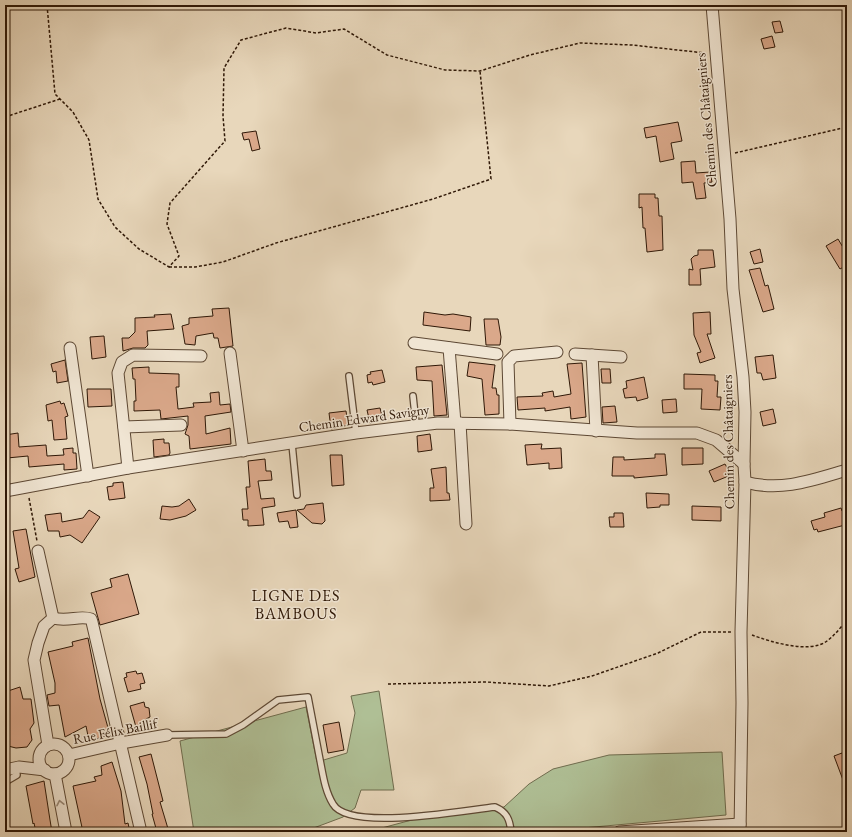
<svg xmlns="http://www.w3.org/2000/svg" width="852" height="837" viewBox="0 0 852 837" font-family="'EB Garamond',serif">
  <rect width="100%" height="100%" fill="#e8d7bb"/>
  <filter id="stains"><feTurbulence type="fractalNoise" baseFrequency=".005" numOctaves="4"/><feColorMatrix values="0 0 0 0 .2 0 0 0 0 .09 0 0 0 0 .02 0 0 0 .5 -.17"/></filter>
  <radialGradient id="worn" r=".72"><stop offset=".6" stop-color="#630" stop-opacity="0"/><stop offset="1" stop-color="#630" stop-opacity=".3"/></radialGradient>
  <g fill="#afbf95" stroke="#6f6c4e">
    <polygon points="379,691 394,790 361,790 355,808 343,817 303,832 194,832 180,741 306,707 317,762 347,753 355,713 351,696"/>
    <polygon points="722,752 726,815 539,832 367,832 419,818 504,807 529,784 553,769 609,755"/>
  </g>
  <g fill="#daa88a" stroke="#2f1807">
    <polygon points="780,21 783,32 775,33 772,22"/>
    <polygon points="772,36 775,47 764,49 761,39"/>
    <polygon points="678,122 682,141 671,143 674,159 660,162 656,136 646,138 644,128"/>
    <polygon points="256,131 260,149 252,151 249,139 244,140 242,133"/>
    <polygon points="695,161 696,173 710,172 712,182 704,183 706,198 696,199 693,182 682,183 681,162"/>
    <polygon points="639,194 655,194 655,198 658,198 659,216 662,216 663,250 647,252 645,228 643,228 642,207 639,208"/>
    <polygon points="838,239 847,254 847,265 840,269 826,246"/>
    <polygon points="760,249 763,262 754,264 750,252"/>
    <polygon points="698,250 713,250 715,267 700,269 701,285 689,285 689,269 693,270 691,259 694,256 698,255"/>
    <polygon points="760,268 765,286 768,285 774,309 763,312 749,270"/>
    <polygon points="229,308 233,346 220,348 218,338 214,338 213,333 196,336 195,345 185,344 182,326 189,324 189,318 213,316 212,309"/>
    <polygon points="424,312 445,315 453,314 471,317 470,331 423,325"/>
    <polygon points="710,312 711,334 707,334 715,358 700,363 697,353 701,352 694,335 693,313"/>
    <polygon points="171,314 174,329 147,331 148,345 145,348 133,348 123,351 122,338 129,338 135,332 135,318 155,317 154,315"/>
    <polygon points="484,319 498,319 501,337 500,345 486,345"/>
    <polygon points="104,336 106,357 92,359 90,337"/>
    <polygon points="773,355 776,378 763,380 761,373 757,373 755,357"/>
    <polygon points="65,360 68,381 57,383 56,371 53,372 51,364"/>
    <polygon points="469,362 495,365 492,388 496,388 497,395 499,395 499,414 485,415 482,379 467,376"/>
    <polygon points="582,363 586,417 571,419 570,407 545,411 545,408 518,410 517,397 543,396 542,393 553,391 554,397 571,394 567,364"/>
    <polygon points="442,365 447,415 434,416 432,381 417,380 416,367"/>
    <polygon points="149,367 149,373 179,374 179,387 176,387 178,409 194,407 193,403 211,402 210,393 219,392 220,405 230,404 231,412 205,416 206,434 230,428 231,444 190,449 189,436 185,434 188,425 188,416 161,419 160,410 134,411 134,401 136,401 135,379 133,379 132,368"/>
    <polygon points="601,369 610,369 611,383 602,383"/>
    <polygon points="382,370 385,382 373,385 372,382 368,383 367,375 371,374 370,372"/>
    <polygon points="684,374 715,375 715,381 718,381 717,397 721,397 720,410 701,409 702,389 684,389"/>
    <polygon points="644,377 648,398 637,401 636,397 625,398 623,389 627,388 626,381"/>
    <polygon points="87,389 111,389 112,406 88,407"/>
    <polygon points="676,399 677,412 663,413 662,400"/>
    <polygon points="60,401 61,404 64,403 68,416 65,417 67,439 54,440 52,420 48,421 46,405"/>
    <polygon points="615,406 617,422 603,423 602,407"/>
    <polygon points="380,408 383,420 370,423 367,410"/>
    <polygon points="773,409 776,423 763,426 760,412"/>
    <polygon points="346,411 348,425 331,429 329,413"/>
    <polygon points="18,433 19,447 46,445 47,456 64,455 63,449 73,448 73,453 76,453 77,469 64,470 64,464 29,467 28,456 7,458 5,435"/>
    <polygon points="430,434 432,450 418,452 417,436"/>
    <polygon points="164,439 164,443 169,443 170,453 169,455 154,457 153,440"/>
    <polygon points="542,444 541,449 561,448 562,468 549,469 549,463 527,465 525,445"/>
    <polygon points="682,448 703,448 703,464 682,465"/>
    <polygon points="655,454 665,454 667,475 634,478 634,476 612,476 613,457 624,457 624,460 655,458"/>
    <polygon points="330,455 342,455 344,485 332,486"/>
    <polygon points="265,459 266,471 271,471 272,480 258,481 261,499 274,498 275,506 262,508 264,525 248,526 248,520 243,520 242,509 248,509 246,487 250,487 248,461"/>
    <polygon points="725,464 731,475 714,482 709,471"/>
    <polygon points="446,467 447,493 449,493 450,500 430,501 430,488 434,488 431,469"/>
    <polygon points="123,482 125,498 109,500 107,487 113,486 113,483"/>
    <polygon points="646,493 669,494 669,505 660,505 660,507 647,508"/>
    <polygon points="189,499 196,510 186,516 170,520 160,519 162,506 172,507 179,506"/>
    <polygon points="323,503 325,521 322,524 312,523 297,510 304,509 306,505"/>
    <polygon points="692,506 721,507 721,521 692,520"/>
    <polygon points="841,508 842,511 847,510 847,519 844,520 845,525 818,532 817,529 814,530 811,521 825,517 824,513"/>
    <polygon points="89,510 100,517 82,543 70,535 60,537 59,531 48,531 45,515 61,513 62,522 83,518"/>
    <polygon points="296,510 298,527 290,528 288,521 279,522 277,513"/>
    <polygon points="614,513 623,513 624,527 610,527 609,517 614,517"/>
    <polygon points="26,529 35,577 19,582 15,569 19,568 13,531"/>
    <polygon points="128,574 139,614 100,625 91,593 112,587 110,579"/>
    <polygon points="88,638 100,699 110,735 89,741 86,726 65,737 59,705 49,706 47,695 55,693 55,683 48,652 73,646 72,642"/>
    <polygon points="136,671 137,674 142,673 145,683 140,684 141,689 128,692 124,678 127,677 126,673"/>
    <polygon points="20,687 23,699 31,699 34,723 30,729 32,740 27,747 16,748 8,746 5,742 5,692"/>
    <polygon points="144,702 145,707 149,708 150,717 146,719 147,724 136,727 130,706"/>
    <polygon points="339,722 344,750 328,753 323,725"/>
    <polygon points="842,753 847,767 846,788 834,756"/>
    <polygon points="151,754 163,801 160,802 169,832 157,832 152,814 153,814 147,784 139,757"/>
    <polygon points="112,762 121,791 125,824 128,823 130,832 83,832 73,786 96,781 94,777 102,775 101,766"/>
    <polygon points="44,781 50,820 52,832 36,832 34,823 33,824 26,786"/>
  </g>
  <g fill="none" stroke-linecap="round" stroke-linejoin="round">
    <defs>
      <g id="lane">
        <polyline points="349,376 356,433"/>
        <polyline points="413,396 416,424"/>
        <polyline points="292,444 297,495"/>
        <path d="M167,735L226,734L243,725L278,700L308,697C312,718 316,739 320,760C323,775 325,791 333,804C349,832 465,810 495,807C507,812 510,820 511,832"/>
        <polyline points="5,782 17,775 16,767"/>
      </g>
      <g id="street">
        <polyline points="712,5 730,219 733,289 743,377 745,412 744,464 745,482 741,632 742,703 740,832"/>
        <polyline points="414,343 497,354"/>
        <polyline points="70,348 88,476"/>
        <polyline points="449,348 455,423"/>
        <polyline points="230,353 243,451"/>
        <polyline points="575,354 621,357"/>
        <polyline points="592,355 596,431"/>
        <polyline points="460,423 466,524"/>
        <polyline points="510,424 508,362 514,356 557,352"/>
        <polyline points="124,427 181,425"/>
        <polyline points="128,468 118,373 122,362 133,355 201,356"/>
        <path d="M745,482C781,492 813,480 847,470"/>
        <polyline points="5,491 128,468 356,433 438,423 510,424 637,433 697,433 716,440 744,464"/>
        <polyline points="38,551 53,618"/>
        <path d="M53,618C68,622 80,615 91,619L92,622L141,832"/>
        <circle cx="54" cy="759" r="15"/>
        <polyline points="48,745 34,660 38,643 44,626 53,618"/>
        <polyline points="69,755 121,743 167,735"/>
        <polyline points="5,770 19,767 45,770"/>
        <polyline points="55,774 66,832"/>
        <polyline points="619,832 740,824"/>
      </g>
    </defs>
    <use href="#lane" stroke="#5d4834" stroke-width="8"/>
    <use href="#street" stroke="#5d4834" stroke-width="13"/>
    <g stroke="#2f1807" stroke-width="1.5" stroke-dasharray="3 2" stroke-linecap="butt">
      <polyline points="47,5 55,94 73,112 89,140 98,199 115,227 139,249 169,267 179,256 167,224 170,203 225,141 223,116 224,68 241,40 286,28 316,33 344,29 387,55 445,70 480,71 530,55 580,43 632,45 705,53"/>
      <polyline points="5,117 60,99"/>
      <polyline points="735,153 847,127"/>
      <polyline points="169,267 195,267 223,262 276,243 433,199 491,179 480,71"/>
      <polyline points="29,498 37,541"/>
      <path d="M752,635C771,642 810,654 827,641C835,635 841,627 847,620"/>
      <polyline points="388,684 486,682 549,686 592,676 658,653 701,632 731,632"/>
    </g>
    <use href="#lane" stroke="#f0e5d3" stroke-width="5.5"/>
    <use href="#street" stroke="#f0e5d3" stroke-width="11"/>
  </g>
  <defs><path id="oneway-chevron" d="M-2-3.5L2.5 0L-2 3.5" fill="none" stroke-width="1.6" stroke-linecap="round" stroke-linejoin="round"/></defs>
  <use stroke="#998977" href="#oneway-chevron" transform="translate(60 803) rotate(-102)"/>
  <g text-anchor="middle" stroke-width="3" stroke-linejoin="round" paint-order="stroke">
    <g font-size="14" fill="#2f1807" stroke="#f0e5d3">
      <text transform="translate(706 120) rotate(-95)" y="5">Chemin des Châtaigniers</text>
      <text transform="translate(364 418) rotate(-8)" y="5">Chemin Edward Savigny</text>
      <text transform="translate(728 442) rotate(-91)" y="5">Chemin des Châtaigniers</text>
      <text transform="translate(115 731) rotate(-11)" y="5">Rue Félix Baillif</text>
    </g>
    <g font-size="16" letter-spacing="1" fill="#2f1807" stroke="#f0e5d3">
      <text x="296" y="601">LIGNE DES<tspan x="296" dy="18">BAMBOUS</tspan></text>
    </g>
  </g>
  <rect width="852" height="837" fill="none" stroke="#e8d7bb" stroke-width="20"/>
  <rect x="6" y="6" width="840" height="825" fill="none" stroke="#2f1807" stroke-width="2"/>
  <rect x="10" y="10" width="832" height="817" fill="none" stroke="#2f1807"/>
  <rect width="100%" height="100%" filter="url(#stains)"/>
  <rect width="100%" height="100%" fill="url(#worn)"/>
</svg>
